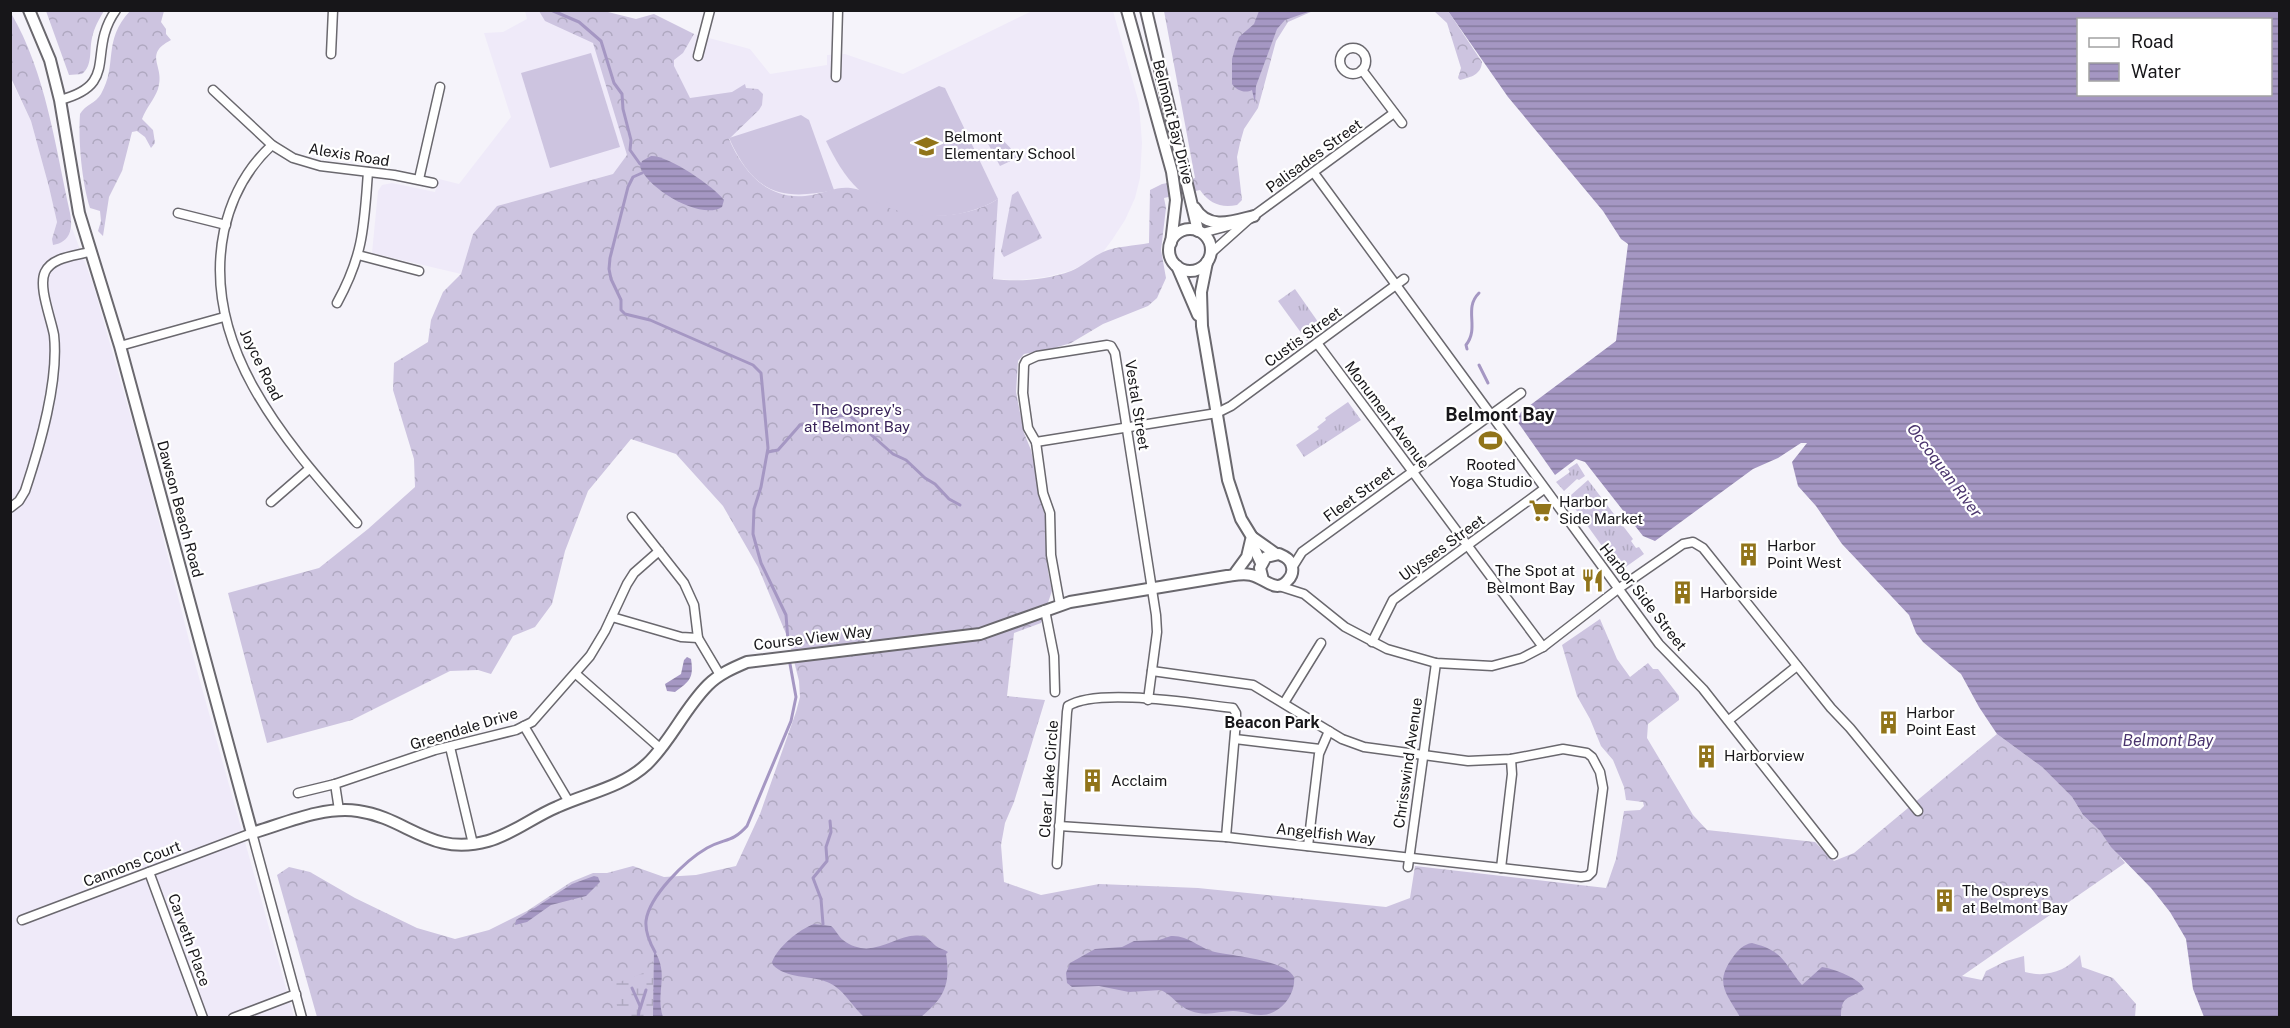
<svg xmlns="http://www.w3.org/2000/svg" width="2290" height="1028" viewBox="0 0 2290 1028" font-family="'Public Sans',sans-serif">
  <defs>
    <pattern id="grass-tufts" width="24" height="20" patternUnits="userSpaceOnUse" patternTransform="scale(1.5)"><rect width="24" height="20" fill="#cdc4e0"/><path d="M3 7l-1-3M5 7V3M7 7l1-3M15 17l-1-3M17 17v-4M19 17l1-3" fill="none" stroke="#afa8c0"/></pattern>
    <pattern id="forest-crowns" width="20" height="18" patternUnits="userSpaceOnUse" patternTransform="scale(1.5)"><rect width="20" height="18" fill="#cdc4e0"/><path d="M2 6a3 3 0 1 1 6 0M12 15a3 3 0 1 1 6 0" fill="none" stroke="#afa8c0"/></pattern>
    <pattern id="wetland-marsh" width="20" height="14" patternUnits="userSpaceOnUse" patternTransform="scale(1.5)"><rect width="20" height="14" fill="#cdc4e0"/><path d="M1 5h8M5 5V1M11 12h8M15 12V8" fill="none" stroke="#afa8c0"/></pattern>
    <pattern id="water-rules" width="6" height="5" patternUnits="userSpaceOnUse" patternTransform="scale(1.5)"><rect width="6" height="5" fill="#a597c3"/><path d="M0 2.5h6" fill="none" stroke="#857a9e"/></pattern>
  </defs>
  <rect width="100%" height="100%" fill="#f5f3fa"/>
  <g fill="#efeaf9">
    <polygon points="525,11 557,11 605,28 653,14 694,34 750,49 770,74 827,65 827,55 845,54 903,74 1032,11 1113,11 1139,103 1142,143 1140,178 1135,198 1125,220 1112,240 1103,252 1089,262 1070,271 1046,277 1018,280 992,279 638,141 613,174 497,206 473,234 461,274 372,253 378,191 382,185 392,183 435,192 439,179 459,184 511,117 484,33 503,32 527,19"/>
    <polygon points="10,78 31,121 49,187 57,222 52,239 69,234 72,228 93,284 146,470 193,656 294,1017 11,1017"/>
  </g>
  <g fill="url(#grass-tufts)">
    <polygon points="1295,289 1323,329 1307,341 1278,301"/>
    <polygon points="1348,402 1361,420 1304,457 1296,445 1319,429 1317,427 1326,420 1325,418"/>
    <polygon points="1577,463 1585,476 1579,480 1577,479 1564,491 1556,482 1570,472 1568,469"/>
    <polygon points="1588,480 1633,539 1631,541 1636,548 1639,547 1644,554 1620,571 1566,496 1569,493 1571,495"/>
  </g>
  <g fill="url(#forest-crowns)">
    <path d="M46,11H104C99,19 94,28 92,38C89,51 93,65 82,74L69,75Z"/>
    <path d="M130,11H164L161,22L166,29V34L171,40C142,55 166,66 158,89C154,100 146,108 142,119L153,130L155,143L151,148L145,137L137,131L132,132L122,171L109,197L103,236L98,231L101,221L100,211L90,208C82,183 78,140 80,114C85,105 96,103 101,94C118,65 102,41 130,11Z"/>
    <path d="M539,11H604L636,19L654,14L694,34L683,53L674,60V66L690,98L732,92L745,84L746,88L758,89L763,94L762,105L759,110L729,139C744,173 769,203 812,195C828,192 839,185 856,189C865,191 874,200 883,204C919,220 964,220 998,199L993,279C1018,282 1047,280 1071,271C1083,266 1092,257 1103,252C1116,246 1135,246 1149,243L1150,190L1162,184L1195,178L1164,11H1313L1288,22L1276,41L1258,108L1244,129L1240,143L1237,157L1242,200L1237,205C1221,208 1210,204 1200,190L1164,198L1166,208L1161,250L1166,278L1157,298L1148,306L1103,324L1071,343L1047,350L1024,354L1018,361L1016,392L1024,433L1031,450L1046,521L1048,571L1052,591L1041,623L1014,633L1007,696L1045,700L1014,802L1005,823L1001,845L1004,882L1041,895L1099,884L1198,888L1386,907L1410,898L1415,866L1606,888L1616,859L1624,811L1640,810L1644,806L1643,802L1626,800L1624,787L1613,760L1601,746L1590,719L1577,696L1562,645L1600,619L1617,659L1630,677L1648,663L1653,669H1658L1679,696V700L1648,724L1647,738L1693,815L1707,830L1815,842L1834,861L1854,853L1997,734L2042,767L2072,797L2083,815L2100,831L2125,863L1962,976L1982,980L1986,971L2006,961L2024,956L2025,972C2046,978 2066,971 2080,955L2082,967L2113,978L2136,1004L2135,1017H317L277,875L289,867L310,872L355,898L417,928L455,939L489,930L527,911L571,882L593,873H607L633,866L664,877L696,875L736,866L760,814L796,712L800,697L799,681L789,641L758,567L723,506L676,454L631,439L588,491L565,551L552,604L535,627L513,636L491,674L478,670L450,671L352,720L267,743L228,593L319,568L368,529L415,487L414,459L393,390L394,363L428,342L431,320L443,292L461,274L473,234L497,206L613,174L627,155L593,43L545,21Z"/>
    <path d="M1434,11H1448L1482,62C1481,75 1471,77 1460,80L1458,78L1461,68L1447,23Z"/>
    <path d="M11,13C46,73 55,146 70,213C73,228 71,242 53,245L52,239L57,222L49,187L31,121L11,78Z"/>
    <polygon points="997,134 1019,157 1000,166 986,140"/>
    <polygon points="1018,191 1042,238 1004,257 1001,252 1012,195"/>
  </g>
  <polygon fill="url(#wetland-marsh)" points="653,961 653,1017 621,1017 615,1000 614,984 646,972"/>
  <g fill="#cdc4e0">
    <polygon points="591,53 620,147 550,168 521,73"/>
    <path d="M939,86L945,88L998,199C957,224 897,222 859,190C844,176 835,159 826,141Z"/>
    <path d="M801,115L809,120L834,190C778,202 753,191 729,138Z"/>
  </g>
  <g fill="url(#water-rules)" fill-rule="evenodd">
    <path d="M1259,11H1311L1285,20L1277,29L1256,86L1255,103L1252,90C1245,94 1236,90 1232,84V59L1236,45L1239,37L1254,24Z"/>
    <path d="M1448,11H2279V1017H2204L2193,989L2186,939L2170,912L2151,888L2111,847L2100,831L2083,815L2072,797L2042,767L1997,734L1979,707L1961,674L1923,642L1916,633L1909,615L1842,544L1816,506L1798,486L1792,462L1807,443H1801L1778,458L1753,469L1655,541L1643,536L1585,462L1576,459L1555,475L1517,421L1521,412L1616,341L1628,244L1621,239L1603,211L1508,97ZM2078,20H2270V94H2078Z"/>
    <path d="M651,156C668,155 713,186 724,200L722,207C701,221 646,188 640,166L642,161Z"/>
    <path d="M687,657L691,659C694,678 690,681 675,692L667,691L665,684L681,674L684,660Z"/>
    <polygon points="594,876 598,877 600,882 586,896 551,905 527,922 515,925 516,920 572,884"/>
    <path d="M814,924L831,926C836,930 838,936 843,940C875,964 899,928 925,937C930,939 932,943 936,946C940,949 944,949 948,952L946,954C951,985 944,998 921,1017H864C852,1006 843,988 827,982C809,975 787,979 773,965L772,962C778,947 798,930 814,924Z"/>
    <path d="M1171,936C1188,935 1199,948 1215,952C1233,956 1285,960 1294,977C1296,995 1280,1015 1261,1015C1252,1015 1243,1011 1233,1011C1219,1011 1206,1017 1191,1011C1179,1007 1172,995 1161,990L1129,992L1099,986L1072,987L1067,983L1066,973L1070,963L1095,949L1122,947L1134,941L1159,940Z"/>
    <path d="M1752,943C1784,951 1783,962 1802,985L1822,967C1834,969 1860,978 1864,989C1848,1000 1841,995 1841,1017H1740C1726,993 1714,983 1733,957C1738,950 1744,944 1752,943Z"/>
    <path d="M654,950C670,975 655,992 663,1017L653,1016Z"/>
  </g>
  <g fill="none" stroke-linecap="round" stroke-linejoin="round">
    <g stroke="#a597c3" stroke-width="3">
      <polyline points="551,10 579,22 601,41 614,83 622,94 623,109 631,140 630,150 640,164"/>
      <polyline points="642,173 633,177 628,187 610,258 609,269 611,279 621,300 621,310 625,314 650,320 753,365 761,373 768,448 761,487 754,509 753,534 761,563 786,615 788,641"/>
      <path d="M1467,349L1466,345C1480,327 1463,309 1479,293"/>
      <polyline points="1479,365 1488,383"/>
      <path d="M768,452L778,450L800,425C805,424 811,425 816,423C828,419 837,414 850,416L893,454L906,460L925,478L935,484L949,499L960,505"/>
      <polyline points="823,924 821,899 813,878 827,861 826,847 831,832 830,821"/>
      <path d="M655,952C650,943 645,932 646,921C649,896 686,860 707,848C725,838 732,843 747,826L791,721L796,697L790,664"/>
      <polyline points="632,988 640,1006 638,1018"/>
      <polyline points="640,1009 646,990"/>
    </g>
    <defs>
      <g id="minor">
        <circle cx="1353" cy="61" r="13"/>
        <polyline points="331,54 333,10"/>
        <polyline points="698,56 710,10"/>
        <polyline points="1362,70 1402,123"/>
        <polyline points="836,77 838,10"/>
        <polyline points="213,90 272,145 293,158 320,166 394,175 433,183"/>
        <path d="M60,100C121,84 86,52 116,10"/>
        <path d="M272,145C247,168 231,199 224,231C200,347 287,443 357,523"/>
        <polyline points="1314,173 1659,644 1703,689 1833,854"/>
        <polyline points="419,179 440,87"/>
        <polyline points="178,213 226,225"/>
        <polyline points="1202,233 1240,223"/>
        <polyline points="1211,253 1248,220 1394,113"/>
        <polyline points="358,255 419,271"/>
        <path d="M337,303C364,254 364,225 368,172"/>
        <polyline points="1317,343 1543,647"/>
        <polyline points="120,346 224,317"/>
        <polyline points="1036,442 1217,413 1231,406 1404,279"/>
        <polyline points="271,502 309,469"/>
        <path d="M10,508L19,501L25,491C40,446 59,382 54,335C51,318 38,287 45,272C52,257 75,256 89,252"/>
        <polyline points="632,517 684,583 694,605 698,638 720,675"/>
        <polyline points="1292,568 1302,552 1521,393"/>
        <polyline points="1279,586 1304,594 1345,627 1387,649 1436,663 1492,666 1522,658 1543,647 1618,589 1683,544 1693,542 1703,548 1831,708 1850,728 1918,811"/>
        <polyline points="1060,605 1051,555 1050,513 1043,493 1036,442 1028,428 1023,393 1024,365 1026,361 1037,356 1107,345 1111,346 1115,353 1156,615 1157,632 1148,700"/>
        <polyline points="1045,610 1054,656 1055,692"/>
        <polyline points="612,617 681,637 698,638"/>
        <polyline points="1372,642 1393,600 1544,489"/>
        <polyline points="576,674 661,749"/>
        <polyline points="1284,703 1321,643"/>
        <polyline points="1729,720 1797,666"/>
        <polyline points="524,726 569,802"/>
        <polyline points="1235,739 1320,749"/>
        <polyline points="450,747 473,844"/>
        <polyline points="298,793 335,784"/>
        <polyline points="339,810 335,784 435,750 516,730 532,722 590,656 605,631 627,584 634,573 659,551"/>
        <polyline points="1059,826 1226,837 1581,877 1588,876 1592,872 1603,788 1600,772 1592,757 1587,753 1563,749 1511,759 1468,761 1364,747 1342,739 1253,685 1152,671"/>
        <polyline points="1308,846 1319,754 1329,731"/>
        <path d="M1057,864L1067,712L1068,706C1098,687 1196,704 1233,708L1236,713V721L1226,837"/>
        <polyline points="1408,867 1436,663"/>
        <polyline points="1501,868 1512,774 1511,759"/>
        <polyline points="149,872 203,1018"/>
        <polyline points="22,920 252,833 302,1018"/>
        <polyline points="233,1018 296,994"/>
      </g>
      <g id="tertiary">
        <path d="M29,10L50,60L60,100L79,213L120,346L252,833C286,823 323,806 358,811C408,818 430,857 488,841C513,834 533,817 557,807C587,793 621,788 647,764C671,741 684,709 708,685C719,674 733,668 747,662L980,634L1070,602L1227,576C1235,575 1243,573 1251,575C1264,577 1276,595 1288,580C1291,577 1293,572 1292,567C1291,560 1286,557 1279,554L1266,557L1260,568L1263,580"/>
        <polyline points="1127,10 1172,172 1176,200 1171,243"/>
        <polyline points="1146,10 1198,231"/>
        <path d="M1195,208C1208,231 1234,221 1254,216"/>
        <circle cx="1190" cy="250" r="21"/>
        <polyline points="1207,262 1201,292 1202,326 1228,480 1241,519 1252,537 1254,548 1261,563"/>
        <polyline points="1177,266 1198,315"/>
        <polyline points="1252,537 1276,554"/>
        <polyline points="1236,572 1247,557 1251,540"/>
      </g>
    </defs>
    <use href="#minor" stroke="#6a686e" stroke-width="11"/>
    <use href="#tertiary" stroke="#6a686e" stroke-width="14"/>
    <use href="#minor" stroke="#fff" stroke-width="8"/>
    <use href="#tertiary" stroke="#fff" stroke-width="10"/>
  </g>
  <defs>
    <symbol id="school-bare" viewBox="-9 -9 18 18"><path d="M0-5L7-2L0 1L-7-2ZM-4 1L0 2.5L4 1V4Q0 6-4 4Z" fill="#91741a" stroke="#fff" stroke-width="2.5" paint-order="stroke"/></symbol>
    <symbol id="stadium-bare" viewBox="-9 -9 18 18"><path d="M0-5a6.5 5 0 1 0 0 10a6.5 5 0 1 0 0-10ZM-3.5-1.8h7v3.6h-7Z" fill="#91741a" stroke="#fff" stroke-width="2.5" paint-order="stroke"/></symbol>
    <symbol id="supermarket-bare" viewBox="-9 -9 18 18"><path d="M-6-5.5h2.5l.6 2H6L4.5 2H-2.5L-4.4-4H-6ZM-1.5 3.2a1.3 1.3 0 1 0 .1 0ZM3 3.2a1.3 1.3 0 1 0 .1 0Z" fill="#91741a" stroke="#fff" stroke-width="2.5" paint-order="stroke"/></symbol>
    <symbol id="building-bare" viewBox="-9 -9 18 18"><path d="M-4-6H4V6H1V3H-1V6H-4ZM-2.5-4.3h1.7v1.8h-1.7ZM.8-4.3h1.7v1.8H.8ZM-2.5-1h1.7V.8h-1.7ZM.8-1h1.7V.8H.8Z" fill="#91741a" stroke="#fff" stroke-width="2.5" paint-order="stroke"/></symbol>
    <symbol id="restaurant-bare" viewBox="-9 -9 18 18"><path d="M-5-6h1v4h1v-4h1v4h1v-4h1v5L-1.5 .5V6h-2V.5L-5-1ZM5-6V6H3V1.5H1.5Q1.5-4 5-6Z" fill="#91741a" stroke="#fff" stroke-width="2.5" paint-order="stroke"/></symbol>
  </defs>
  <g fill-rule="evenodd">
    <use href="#school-bare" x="910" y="130" width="33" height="33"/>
    <use href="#stadium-bare" x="1474" y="424" width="33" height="33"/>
    <use href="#supermarket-bare" x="1524" y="494" width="33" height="33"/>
    <use href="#building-bare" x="1732" y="538" width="33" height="33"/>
    <use href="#restaurant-bare" x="1576" y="564" width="33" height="33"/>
    <use href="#building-bare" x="1666" y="576" width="33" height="33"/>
    <use href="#building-bare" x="1872" y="706" width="33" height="33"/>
    <use href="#building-bare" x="1690" y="740" width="33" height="33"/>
    <use href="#building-bare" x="1076" y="764" width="33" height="33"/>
    <use href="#building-bare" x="1928" y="884" width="33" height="33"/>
  </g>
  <g text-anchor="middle" stroke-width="4.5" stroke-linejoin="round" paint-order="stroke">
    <g font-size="15" fill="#171619" stroke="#fff">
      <text transform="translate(1173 122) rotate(76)" y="5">Belmont Bay Drive</text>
      <text transform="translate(349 155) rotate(9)" y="5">Alexis Road</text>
      <text transform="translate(1314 156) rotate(-36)" y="5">Palisades Street</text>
      <text transform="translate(1303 337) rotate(-36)" y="5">Custis Street</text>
      <text transform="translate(261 365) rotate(64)" y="5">Joyce Road</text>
      <text transform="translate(1137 405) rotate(81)" y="5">Vestal Street</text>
      <text transform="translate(1387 415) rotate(53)" y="5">Monument Avenue</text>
      <text transform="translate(1359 494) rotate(-36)" y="5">Fleet Street</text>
      <text transform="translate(180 509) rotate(75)" y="5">Dawson Beach Road</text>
      <text transform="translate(1442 548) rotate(-36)" y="5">Ulysses Street</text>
      <text transform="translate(1643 597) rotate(52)" y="5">Harbor Side Street</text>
      <text transform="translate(813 638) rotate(-7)" y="5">Course View Way</text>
      <text transform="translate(464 729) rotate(-17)" y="5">Greendale Drive</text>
      <text transform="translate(1408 763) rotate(-82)" y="5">Chrisswind Avenue</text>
      <text transform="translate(1049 779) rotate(-86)" y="5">Clear Lake Circle</text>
      <text transform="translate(1326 834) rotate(6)" y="5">Angelfish Way</text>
      <text transform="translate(132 864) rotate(-21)" y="5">Cannons Court</text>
      <text transform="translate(189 940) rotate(70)" y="5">Carveth Place</text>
    </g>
    <g font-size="15" fill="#171619" stroke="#fff" text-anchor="start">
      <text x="944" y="142">Belmont<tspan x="944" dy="17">Elementary School</tspan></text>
      <text x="1491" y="470" text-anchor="middle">Rooted<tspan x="1491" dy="17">Yoga Studio</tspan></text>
      <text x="1559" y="507">Harbor<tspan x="1559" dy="17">Side Market</tspan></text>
      <text x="1767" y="551">Harbor<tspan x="1767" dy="17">Point West</tspan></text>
      <text x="1575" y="576" text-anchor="end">The Spot at<tspan x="1575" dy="17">Belmont Bay</tspan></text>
      <text x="1700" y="598">Harborside</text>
      <text x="1906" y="718">Harbor<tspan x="1906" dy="17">Point East</tspan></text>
      <text x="1724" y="761">Harborview</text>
      <text x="1111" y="786">Acclaim</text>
      <text x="1962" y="896">The Ospreys<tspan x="1962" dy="17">at Belmont Bay</tspan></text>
    </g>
    <g font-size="15" fill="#372158" stroke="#fff">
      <text x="857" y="415">The Osprey's<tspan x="857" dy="17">at Belmont Bay</tspan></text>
    </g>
    <g font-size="16" font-style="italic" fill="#4b356e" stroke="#fff">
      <text transform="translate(1945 470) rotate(53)" y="6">Occoquan River</text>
      <text x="2168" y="746">Belmont Bay</text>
    </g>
    <g font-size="16" font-weight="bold" fill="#171619" stroke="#fff">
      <text x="1272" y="728">Beacon Park</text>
    </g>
    <g font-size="18" font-weight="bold" fill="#171619" stroke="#fff">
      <text x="1500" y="421">Belmont Bay</text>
    </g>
  </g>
  <rect width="2290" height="1028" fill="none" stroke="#171619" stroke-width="24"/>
  <rect x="2077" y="18" width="195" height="78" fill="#ffffff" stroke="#a2a2a3" stroke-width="1.5"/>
  <rect x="2089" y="38" width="30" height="9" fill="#ffffff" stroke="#a2a2a3" stroke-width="1.5"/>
  <text x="2131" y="48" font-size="18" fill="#171619">Road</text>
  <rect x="2089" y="63" width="30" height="18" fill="url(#water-rules)" stroke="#a2a2a3" stroke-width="1.5"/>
  <text x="2131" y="78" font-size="18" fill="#171619">Water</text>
</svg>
